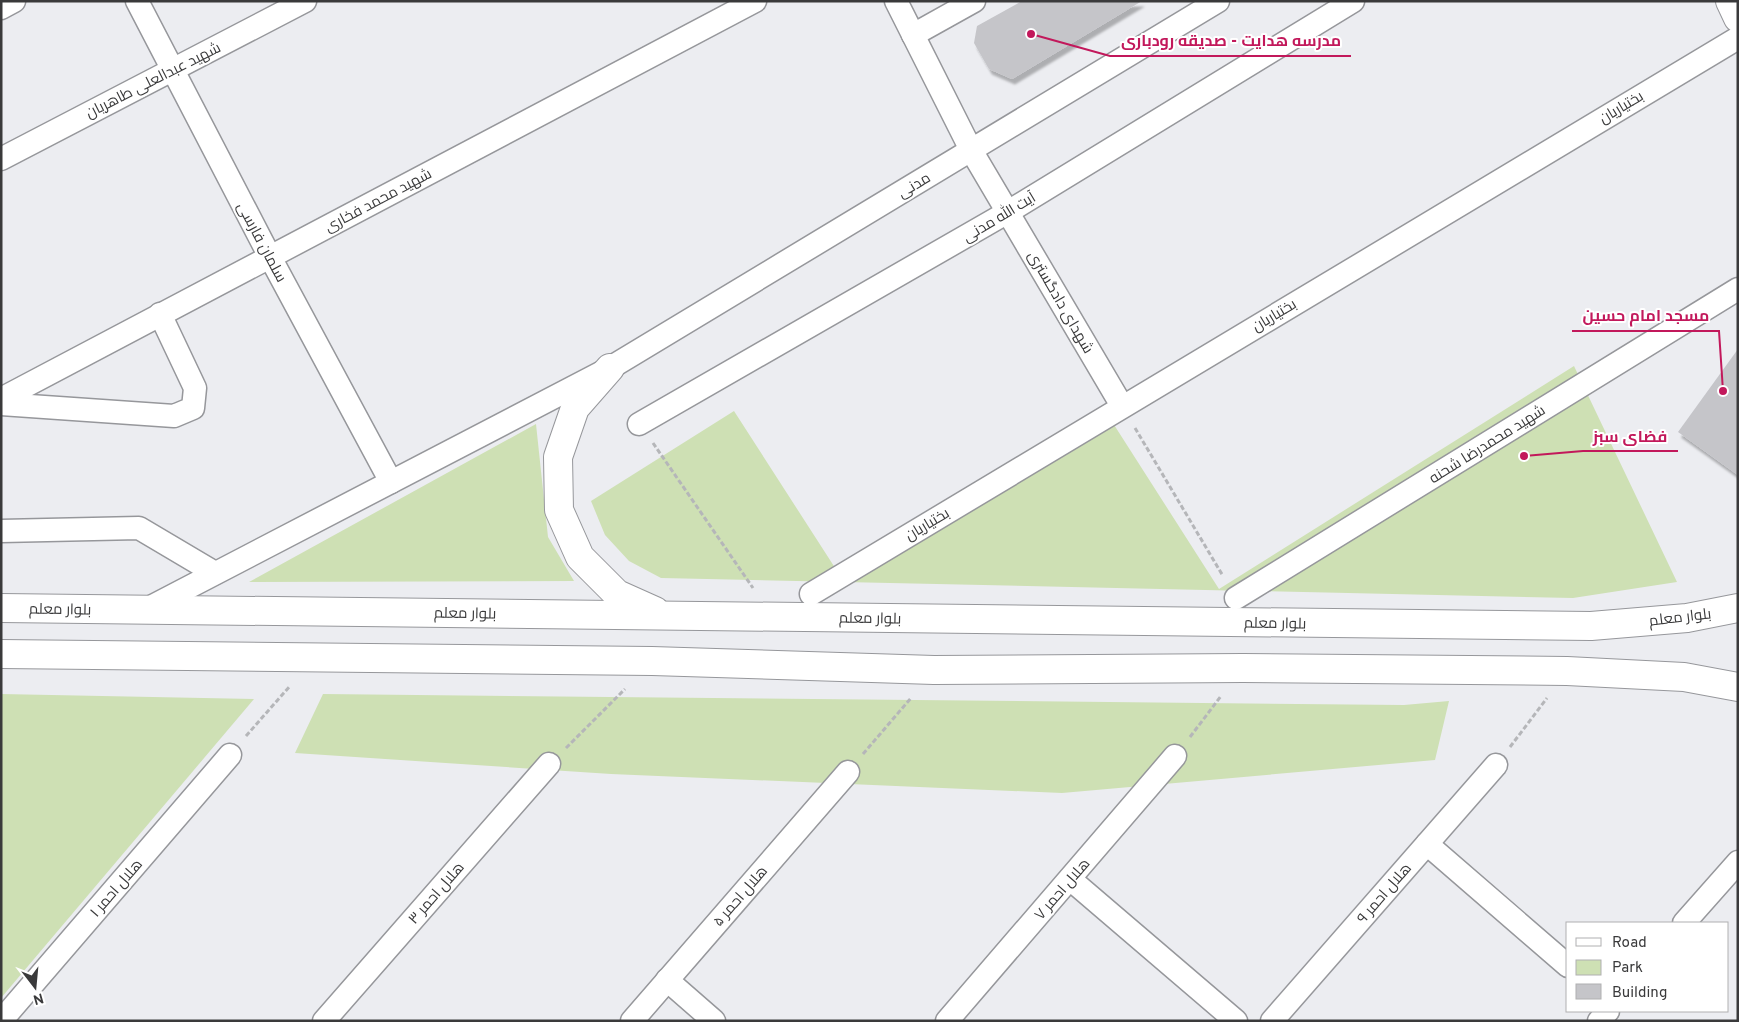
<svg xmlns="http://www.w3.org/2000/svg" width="1739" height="1022" viewBox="0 0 1739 1022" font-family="Overpass,Cairo,sans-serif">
  <defs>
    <filter id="shadow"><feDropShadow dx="3" dy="5.5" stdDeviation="1" flood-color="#0004"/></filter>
  </defs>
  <rect width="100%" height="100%" fill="#ecedf1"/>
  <g fill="#cee0b4">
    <polygon points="1574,366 1677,582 1573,598 661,578 629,561 605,535 591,501 734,411 839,574 1102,406 1219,589"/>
    <polygon points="536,424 548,537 574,581 249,582"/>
    <polygon points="1,694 254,699 1,998"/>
    <polygon points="323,694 1404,705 1449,701 1435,760 1062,793 611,774 295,753"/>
  </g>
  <g fill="#c5c5c9" filter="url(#shadow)">
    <polygon points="1022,1 1142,1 1012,79 989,69 974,43 977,26"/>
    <polygon points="1738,349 1738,475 1678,432"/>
  </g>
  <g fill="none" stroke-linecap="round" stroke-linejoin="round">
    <defs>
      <g id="street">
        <polyline points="137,1 270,257 391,482"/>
        <polyline points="896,1 971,150 1122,406"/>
        <polyline points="1,8 14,1"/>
        <polyline points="913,35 974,1"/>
        <polyline points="1,159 305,1"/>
        <polyline points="1,399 755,1"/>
        <polyline points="1,404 174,416 193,408 195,388 160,314"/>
        <polyline points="639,424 1008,212 1353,1"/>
        <polyline points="1,531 139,528 215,573"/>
        <polyline points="811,594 1738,38"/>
        <polyline points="1236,598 1738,289"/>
        <polyline points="145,610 610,368 1218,1"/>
        <polyline points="1427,844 1568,966"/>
        <polyline points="1070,879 1236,1021"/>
        <polyline points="1684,923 1738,862"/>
        <polyline points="667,980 714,1021"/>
        <polyline points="1,1021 230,755"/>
        <polyline points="324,1021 549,764"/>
        <polyline points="632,1021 848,772"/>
        <polyline points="947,1021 1175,756"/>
        <polyline points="1272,1021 1496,765"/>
        <polyline points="1599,1021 1608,1011"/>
      </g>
      <g id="secondary">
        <polyline points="1730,1 1738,18"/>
        <polyline points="610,368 575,408 558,457 559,510 580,557 617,594 655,611"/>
        <polyline points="1,608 1591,626 1687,618 1738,608"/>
        <polyline points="1,654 652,661 934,670 1243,668 1567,671 1684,677 1738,687"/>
      </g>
    </defs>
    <use href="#street" stroke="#96979b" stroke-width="25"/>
    <use href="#secondary" stroke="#96979b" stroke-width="30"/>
    <g stroke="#b5b6b9" stroke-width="3" stroke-dasharray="5 2.5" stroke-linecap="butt">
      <polyline points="1135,428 1223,576"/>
      <polyline points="653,443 753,588"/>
      <polyline points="246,736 290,686"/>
      <polyline points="1190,737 1221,696"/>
      <polyline points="1510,747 1547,698"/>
      <polyline points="566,748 625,689"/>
      <polyline points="863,754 911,698"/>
    </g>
    <use href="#street" stroke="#fff" stroke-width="22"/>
    <use href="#secondary" stroke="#fff" stroke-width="28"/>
  </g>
  <g text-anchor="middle" stroke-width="4" stroke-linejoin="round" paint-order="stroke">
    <g font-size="15" fill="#3a3a3b" stroke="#fff">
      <text transform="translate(153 80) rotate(-27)" y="5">شهید عبدالعلی طاهریان</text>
      <text transform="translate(1621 107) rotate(-31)" y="5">بختیاریان</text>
      <text transform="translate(914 185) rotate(-31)" y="5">مدنی</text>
      <text transform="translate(378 200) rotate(-28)" y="5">شهید محمد فخاری</text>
      <text transform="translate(999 217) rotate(-31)" y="5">آیت الله مدنی</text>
      <text transform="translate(262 242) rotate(62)" y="5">سلمان فارسی</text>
      <text transform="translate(1061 302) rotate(60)" y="5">شهدای دادگستری</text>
      <text transform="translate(1274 315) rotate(-31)" y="5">بختیاریان</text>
      <text transform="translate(1487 444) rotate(-32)" y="5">شهید محمدرضا شحنه</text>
      <text transform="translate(927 524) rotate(-31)" y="5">بختیاریان</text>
      <text transform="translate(60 609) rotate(1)" y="5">بلوار معلم</text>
      <text transform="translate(465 613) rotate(1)" y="5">بلوار معلم</text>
      <text transform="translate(1680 617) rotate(-7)" y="5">بلوار معلم</text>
      <text transform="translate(870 618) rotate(1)" y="5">بلوار معلم</text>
      <text transform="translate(1275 623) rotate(1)" y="5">بلوار معلم</text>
      <text transform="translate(116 888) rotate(-49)" y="5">هلال احمر ۱</text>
      <text transform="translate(1062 889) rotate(-49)" y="5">هلال احمر ۷</text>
      <text transform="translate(436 893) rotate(-49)" y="5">هلال احمر ۳</text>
      <text transform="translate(1384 893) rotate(-49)" y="5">هلال احمر ۹</text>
      <text transform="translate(740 896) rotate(-49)" y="5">هلال احمر ۵</text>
    </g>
  </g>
  <path fill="none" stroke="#c2185b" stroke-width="2" d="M1031 34L1110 56H1351M1723 391L1719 331H1572M1524 456L1583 451H1678"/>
  <g fill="#c2185b" stroke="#fff" stroke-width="2">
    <circle cx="1031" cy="34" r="5"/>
    <circle cx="1723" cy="391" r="5"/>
    <circle cx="1524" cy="456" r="5"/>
  </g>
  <g font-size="16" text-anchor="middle" font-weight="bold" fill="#c2185b" stroke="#fff" stroke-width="4" stroke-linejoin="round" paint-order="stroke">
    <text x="1231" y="46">مدرسه هدایت - صدیقه رودباری</text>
    <text x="1646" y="321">مسجد امام حسین</text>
    <text x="1630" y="442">فضای سبز</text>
  </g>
  <rect width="1739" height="1022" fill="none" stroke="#3a3a3b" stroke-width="5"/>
  <rect x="1566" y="922" width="162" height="90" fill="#ffffff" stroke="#b0b0b1"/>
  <rect x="1576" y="938" width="25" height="8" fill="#ffffff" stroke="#b0b0b1"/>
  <text x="1612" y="947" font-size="15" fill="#3a3a3b">Road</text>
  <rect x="1576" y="960" width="25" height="15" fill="#cee0b4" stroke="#b0b0b1"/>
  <text x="1612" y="972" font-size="15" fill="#3a3a3b">Park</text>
  <rect x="1576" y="984" width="25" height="15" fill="#c5c5c9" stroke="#b0b0b1"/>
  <text x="1612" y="997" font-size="15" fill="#3a3a3b">Building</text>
  <g transform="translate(35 987) rotate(164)" stroke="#ffffff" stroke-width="4" paint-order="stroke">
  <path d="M0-4L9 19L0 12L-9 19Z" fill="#3a3a3b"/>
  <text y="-8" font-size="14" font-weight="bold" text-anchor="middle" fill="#3a3a3b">N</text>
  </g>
</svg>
